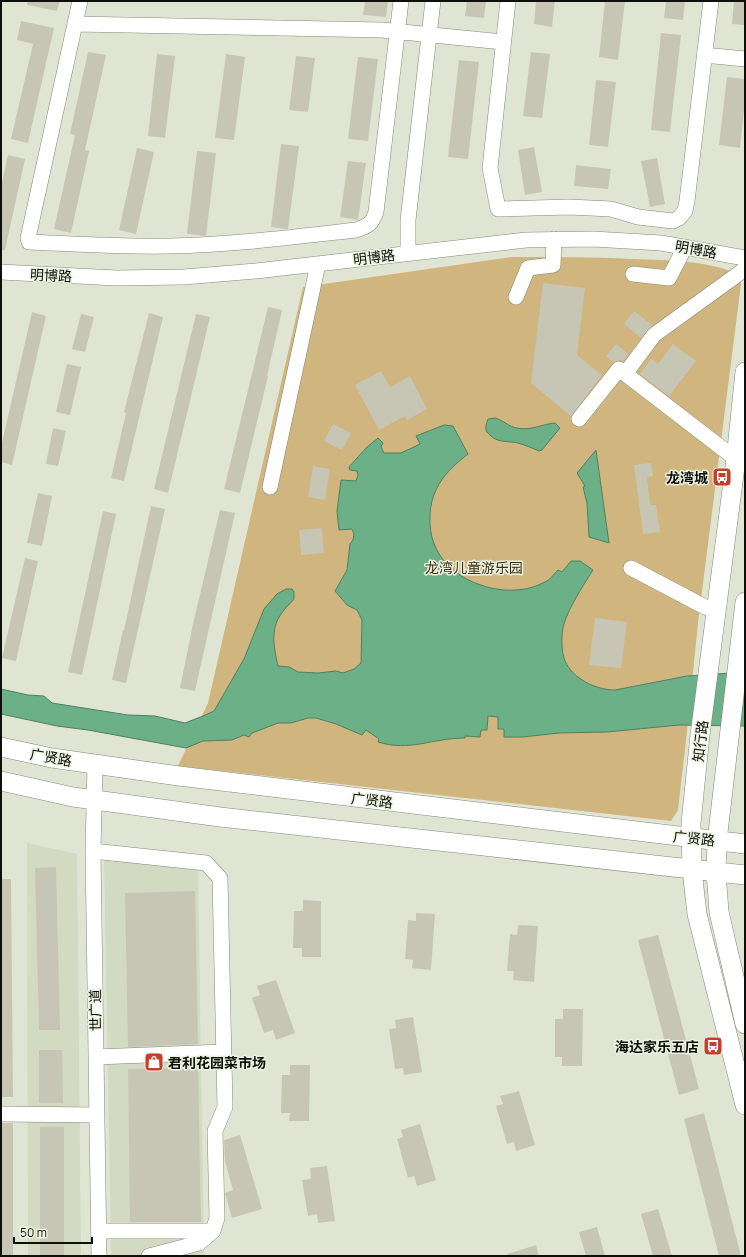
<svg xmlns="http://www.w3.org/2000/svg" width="746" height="1257" font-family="Manrope,'Noto Sans SC',sans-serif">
	<rect width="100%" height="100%" fill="#e0e5d3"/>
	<!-- built -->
	<path fill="#d2dac1" d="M27,843L77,854L81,1256H28Z
		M104,854L198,868L204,1256H111Z"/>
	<!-- green -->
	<path fill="#d0b57f" d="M511,257C552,257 593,257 634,259C668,260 708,261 739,274L741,284L698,623L686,741L678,810L671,821L178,766L208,703L303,287Z"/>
	<!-- water -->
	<path fill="#6bb087" stroke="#4f8061" d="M495,418C503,420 509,427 517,428C531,431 542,424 555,423L560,428L542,450L539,451C532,448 525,445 518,443C503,440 497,444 486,431V425L488,419Z
		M444,425L453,426L468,454C455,464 443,475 436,490C432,498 430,508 430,517C428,555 456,580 491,588C509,592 528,591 545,582C550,580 554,574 558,570L562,572L571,561H580L593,570C584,584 568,609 564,624C561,633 561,652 565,661C573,679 596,690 615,690L687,676L745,672V726L679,725L607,732L559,733L523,737H504V729H498V717L488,716L487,730H481L480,737L465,736V738C432,738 410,752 378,742L379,739L366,730L362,735L336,724L316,718H308L291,723H278L252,733L249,737L244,735L232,740L203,741L186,748L88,730L57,726L1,714V689L28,695L44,696L52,703L128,715L155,716L185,723L203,716L214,711L244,659L264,609L277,594L286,589H292L294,592V599C290,604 285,608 281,614C270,630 274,648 278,666L289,667L298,672L318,673L336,671L343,673L354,669L361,663L362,620L357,610L347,605L335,591L347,570L350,544L353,540L354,534L352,529L339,530L337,511L341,480L356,481L358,475L357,471L350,470L349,467L367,447L378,438L383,443L381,447L384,453H401L420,444L416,436Z
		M596,450L609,543L589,537L587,503L583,487L585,486L577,473Z"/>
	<!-- building -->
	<path fill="#c7c6b4" d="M27,1H60L57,11L27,5Z
		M365,1H388L386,17L363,15Z
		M467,1H486L484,18L465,16Z
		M536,1H555L552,27L534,24Z
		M605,1H625L618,60L599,57Z
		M666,1H685L683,20L664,18Z
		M734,1H745V25L732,24Z
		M21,21L54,28L28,143L11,139L33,44L17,40Z
		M661,33L681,35L670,132L651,130Z
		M88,52L106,55L85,150L89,151L71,233L54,229L75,135L70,134Z
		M531,52L550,54L542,118L523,116Z
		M157,54L175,56L165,138L148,136Z
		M226,54L245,57L234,140L215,138Z
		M296,56L315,58L308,112L289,110Z
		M358,57L378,59L368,141L348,139Z
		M459,60L479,62L468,159L448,157Z
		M727,77L745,79V101L740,148L719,145Z
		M596,80L616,82L608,147L589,145Z
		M281,144L299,146L288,229H286L271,227Z
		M534,147L542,192L525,195L518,150Z
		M137,148L154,152L136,234L119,230Z
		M197,151L216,153L206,236L187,234Z
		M8,155L25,159L5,250H1V187Z
		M657,158L665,204L650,207L641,161Z
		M348,161L366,163L358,220L340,217Z
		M576,165L611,169L608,189L574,186Z
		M543,283L585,288L577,355L602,375L571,416L531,383Z
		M268,307L282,310L267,376H268L240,493L224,489Z
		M634,311L652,325L641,338L624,324Z
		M32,312L46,316L12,465L1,462V447Z
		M149,313L163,317L124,481L111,478L126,413L124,412Z
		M81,314L94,317L85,352L72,349Z
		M196,314L210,317L168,493L154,489Z
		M616,344L628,354L623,361L620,360L613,362L606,356Z
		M673,344L696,361L669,396L640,374L651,359L658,364Z
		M67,364L81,367L70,415L56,412Z
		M381,371L390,387L410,376L427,409L407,420L405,416L379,430L355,385Z
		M333,424L351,433L342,450L324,441Z
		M53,428L66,431L58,466L46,464Z
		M651,463L653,476L647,477L650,505H656L660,532L643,534L634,465Z
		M313,466L330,469L325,500L308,497Z
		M38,493L52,496L42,546L27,543Z
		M151,506L165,509L126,683L112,680L123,630H124Z
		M220,510L235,513L195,691L180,688L193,624Z
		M103,511L116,514L82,675L68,672Z
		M322,528L324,553L301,555L299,530Z
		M25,558L38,561L16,661L2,658Z
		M595,618L627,622L621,668L589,665Z
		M56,867L60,1030H39L35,868Z
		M1,879H11L13,1097H1Z
		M195,891L198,1044L128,1047L125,893Z
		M303,900L321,901V957H302V948H293L294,911H303Z
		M416,913L435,914L431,970L412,968L413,960L405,959L408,920L416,921Z
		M518,925L538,926L534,982L513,980L514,971H507L510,934L517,935Z
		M658,935L699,1089L679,1095L638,940Z
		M276,980L295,1033L276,1040L273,1030L264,1033L252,998L260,995L257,986Z
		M563,1009H583L582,1066H562V1057H555V1019H563Z
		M413,1017L422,1072L404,1075L403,1068L395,1069L389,1029L396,1028L395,1020Z
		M39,1050H62L63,1103H39Z
		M290,1065H310L309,1121H289L290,1113H281L282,1075H290Z
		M198,1068L201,1222H130L128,1069Z
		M519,1091L535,1145L516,1151L514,1142L507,1144L496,1106L503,1104L500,1096Z
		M704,1113L741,1256H719L684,1119Z
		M1,1123H13V1256H1Z
		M420,1124L436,1180L417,1186L414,1176L408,1178L397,1139L403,1137L401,1130Z
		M40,1127H64V1256H40Z
		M240,1135L262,1209L232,1218L225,1193L233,1190L225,1161L224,1140Z
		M327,1166L335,1221L318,1223L317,1214L308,1216L302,1180L311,1179L310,1168Z
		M658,1209L672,1256H653L641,1214Z
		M597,1227L605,1256H586L579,1232Z
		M536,1245L539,1256H508L507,1254Z"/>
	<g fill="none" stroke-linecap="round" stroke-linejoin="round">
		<!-- minor casing -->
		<g stroke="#848878" stroke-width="16">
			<path id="minor" d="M80,1L28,238L29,242C76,244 122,247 169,246C231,245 294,237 356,230C368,226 372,224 376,212L401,1
				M508,1L490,168L498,209L569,207L611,209L638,217L673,221L679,218L685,211L687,201L711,1
				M75,24L382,30L503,42
				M704,55L745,59
				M408,253V220L433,1
				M1,272L116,278L184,277L256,271L526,240L593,239L661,243L745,258
				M633,274L669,278L685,247
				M516,297L528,268L553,265L554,239
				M625,374L654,335L745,269
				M579,419L619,369L736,459
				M270,487L318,264
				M631,568L705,607L716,610
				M95,765L93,851L99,1256
				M93,851L206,863L220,878L225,1107L215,1131L217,1218L213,1231L199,1243L149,1256
				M96,1057L223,1052
				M1,1114L97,1115
				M99,1231H213"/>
		</g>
		<!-- major casing -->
		<g stroke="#848878" stroke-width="20">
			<path id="major" d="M745,372L736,459L700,735L691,823L692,870L697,914L745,1105
				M745,602L717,841L716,872L719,912L745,1024
				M1,747L52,758L179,776L745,844
				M1,781L73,797L220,817L745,875"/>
		</g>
		<!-- minor -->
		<use href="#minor" stroke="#fff" stroke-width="15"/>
		<!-- major -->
		<use href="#major" stroke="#fff" stroke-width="19"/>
	</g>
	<!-- icons -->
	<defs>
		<g id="bus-square" transform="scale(1)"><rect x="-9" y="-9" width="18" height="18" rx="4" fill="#c93d2d" stroke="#edf2e1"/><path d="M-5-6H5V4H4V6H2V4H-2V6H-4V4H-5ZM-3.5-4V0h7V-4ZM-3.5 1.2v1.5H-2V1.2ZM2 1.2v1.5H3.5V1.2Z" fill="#fff"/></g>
		<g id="shop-square" transform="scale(1)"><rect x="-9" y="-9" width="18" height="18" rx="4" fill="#c93d2d" stroke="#edf2e1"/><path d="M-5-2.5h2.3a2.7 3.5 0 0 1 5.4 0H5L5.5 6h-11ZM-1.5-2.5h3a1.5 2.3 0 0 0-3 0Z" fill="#fff"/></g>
	</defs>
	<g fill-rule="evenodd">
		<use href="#bus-square" x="722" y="477"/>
		<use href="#bus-square" x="713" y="1046"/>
		<use href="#shop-square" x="154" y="1062"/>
	</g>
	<g text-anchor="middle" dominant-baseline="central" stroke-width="3" stroke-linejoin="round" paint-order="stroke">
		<!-- street labels -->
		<g font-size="14" fill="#0e0f09" stroke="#edf2e1">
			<text transform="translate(696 249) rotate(10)">明博路</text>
			<text transform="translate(374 257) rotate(-7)">明博路</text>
			<text transform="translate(51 275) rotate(3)">明博路</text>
			<text transform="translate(700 741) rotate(-83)">知行路</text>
			<text transform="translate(51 757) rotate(10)">广贤路</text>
			<text transform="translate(372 800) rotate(7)">广贤路</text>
			<text transform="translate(694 838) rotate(6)">广贤路</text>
			<text transform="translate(95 1010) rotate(-91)">世广道</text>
		</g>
		<!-- poi labels -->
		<g font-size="14" font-weight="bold" fill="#0e0f09" stroke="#edf2e1" text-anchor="end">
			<text x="708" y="477">龙湾城</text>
			<text x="699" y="1046">海达家乐五店</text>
			<text x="168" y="1062" text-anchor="start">君利花园菜市场</text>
		</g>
		<!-- park labels -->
		<g font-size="14" fill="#3b2d0f" stroke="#edf2e1">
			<text x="474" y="567">龙湾儿童游乐园</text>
		</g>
	</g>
	<!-- border -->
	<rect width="746" height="1257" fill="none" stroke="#0e0f09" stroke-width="4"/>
	<!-- scale -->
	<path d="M14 1237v6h78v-6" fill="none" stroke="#0e0f09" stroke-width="2"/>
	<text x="20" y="1237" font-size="12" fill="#0e0f09" stroke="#edf2e1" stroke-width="3" paint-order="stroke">50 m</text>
</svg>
